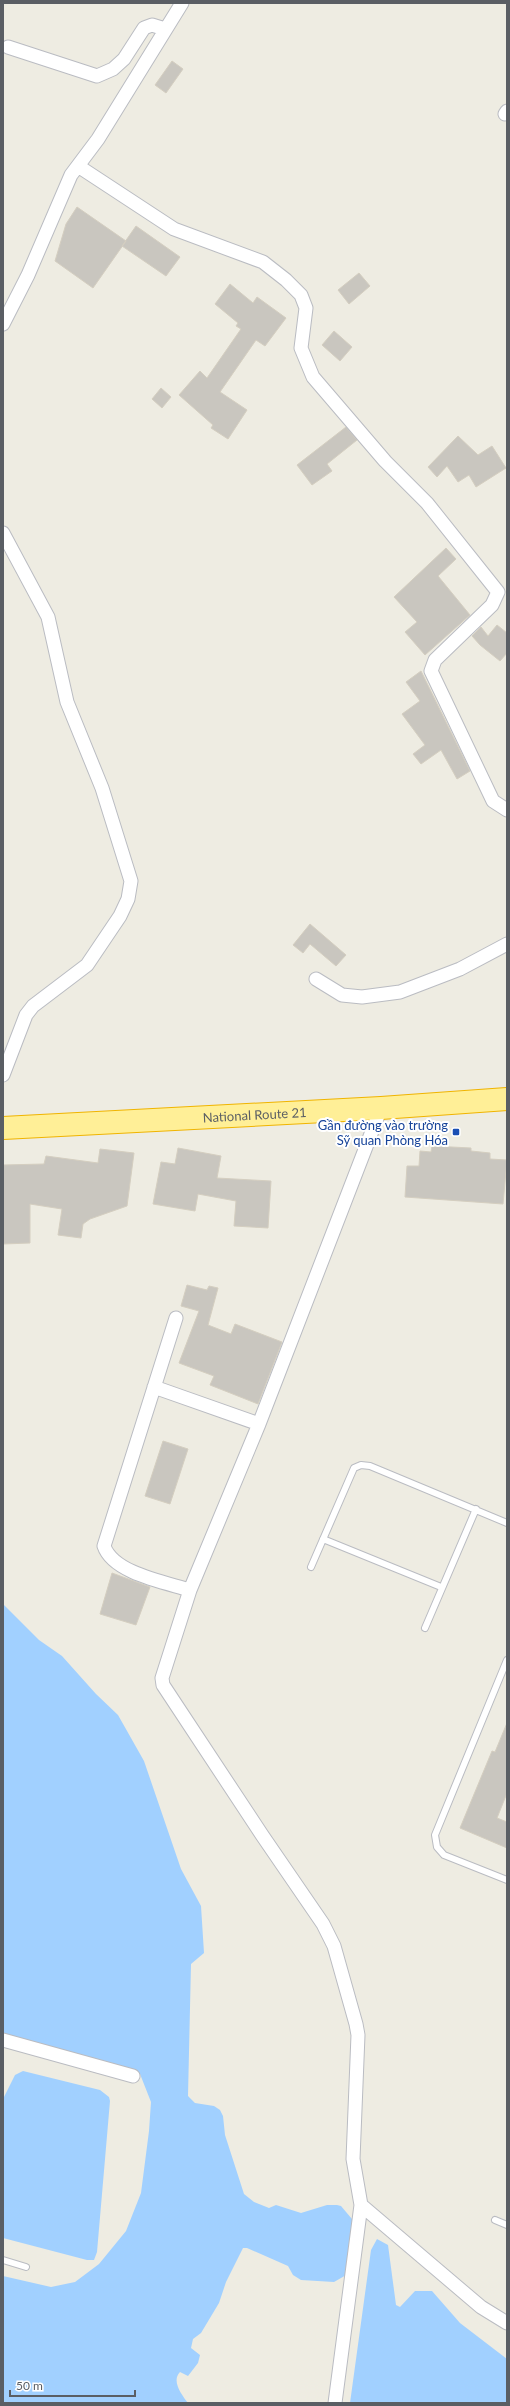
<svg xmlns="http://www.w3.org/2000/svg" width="510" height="2406" font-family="Lato,sans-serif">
	<rect width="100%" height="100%" fill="#eeece2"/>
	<!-- water -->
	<path fill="#a1d0ff" d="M3,1604L39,1640L62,1656L96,1694L118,1715L144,1761L181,1869L201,1906L204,1953L191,1964L188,2096L195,2103L214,2106L220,2110L223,2116L225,2135L244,2194L254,2202L269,2208L276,2205L301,2213L327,2205H337L341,2206L357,2225L348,2274L334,2282L301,2280L293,2275L288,2266L247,2248H243L226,2282L219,2303L201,2333L193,2339L191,2348L200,2355L198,2363L188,2376L180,2372C171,2381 182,2395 188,2403H3V2276L51,2287L75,2282L99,2264L126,2231L141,2193L149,2131L151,2102L140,2074L3,2033Z
		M23,2071L100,2090L109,2097L110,2101L97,2252L94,2260H87L3,2238V2099L15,2075Z
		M377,2239L388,2245L396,2305L400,2307L415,2291H432L460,2323L507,2359V2403H350L371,2250Z"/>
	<!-- building -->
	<path fill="#c9c6bf" stroke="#d4cec0" d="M172,61L183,69L166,93L155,85Z
		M77,207L126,241L93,288L55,261L66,224Z
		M136,226L180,257L166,276L122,246Z
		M359,273L370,286L349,304L338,290Z
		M230,284L253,303L257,297L286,318L265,346L256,340L220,392L247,410L228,439L211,428L213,425L179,395L200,371L207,378L241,329L236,326L238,323L215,304Z
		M334,331L352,347L340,361L322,345Z
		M161,388L171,397L162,408L152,399Z
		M346,427L357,440L327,464L332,471L312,485L297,465Z
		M458,436L478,455L492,446L506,468L476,487L469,475L458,482L447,466L437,477L428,467Z
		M446,548L456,559L438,576L470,615L425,655L405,632L417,622L394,597Z
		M497,625L507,633V653L500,661L480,645L472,636L481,627L488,636Z
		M421,671L470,771L457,779L441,750L421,764L413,754L425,745L402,714L420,701L406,682Z
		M310,924L346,955L336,966L310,944L303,953L293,945Z
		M432,1146L471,1148V1151L490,1153V1159L507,1160L503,1204L405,1197L407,1166H419L420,1151L431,1152Z
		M178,1148L221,1156L217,1178L271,1181L268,1228L234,1226L236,1201L198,1194L195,1211L153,1204L161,1162L175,1164Z
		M100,1149L134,1153L127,1206L90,1219L83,1224L81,1238L58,1235L62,1209L30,1204V1243L3,1244V1165L44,1164L46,1156L98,1163Z
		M187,1285L207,1290L209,1286L218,1288L208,1325L231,1334L235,1324L282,1342L258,1404L210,1385L214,1376L179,1363L199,1311L181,1306Z
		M163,1441L188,1449L170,1504L145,1496Z
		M112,1573L150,1587L136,1625L100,1614Z
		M507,1723V1793L497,1818L507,1822V1848L460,1828L492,1751L495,1752Z"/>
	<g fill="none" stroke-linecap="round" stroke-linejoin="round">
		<!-- service casing -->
		<g stroke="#babcc2" stroke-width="8">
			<path id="service" d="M323,1539L441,1587
				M311,1567L354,1468L361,1465L370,1466L507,1523
				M425,1628L476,1509
				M507,1660L435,1835L437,1847L444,1855L507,1880
				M495,2220L507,2225
				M3,2260L26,2267"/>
		</g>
		<!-- minor casing -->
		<g stroke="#babcc2" stroke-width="15">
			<path id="minor" d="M8,47L97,76L113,69L124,59L144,28L152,25L165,29
				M505,114L507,111
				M78,166L174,229L263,262L286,280L301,295L306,308L301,348L313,377L385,461L427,503L498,592L492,605L435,660L431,671L493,801L507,810
				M3,324L28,275L71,175L98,139L182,3
				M3,533L48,617L67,702L102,788L131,881L128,899L120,916L87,965L33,1006L26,1015L3,1075
				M316,979L342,995L362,997L400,992L460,969L507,944
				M176,1318L104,1546C113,1573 164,1582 190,1590
				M154,1387L259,1424
				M3,2040L133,2076
				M361,2205L481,2307L507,2323
				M335,2403L361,2205L353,2159L358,2035L356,2024L334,1946L323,1924L262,1835L163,1685L162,1678L190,1590L259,1424L381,1108"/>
		</g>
		<!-- trunk casing -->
		<g stroke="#f0b400" stroke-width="24">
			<g id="trunk">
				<path id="s1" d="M3,1128L381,1108L507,1099"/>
			</g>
		</g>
		<!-- service -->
		<use href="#service" stroke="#fff" stroke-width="6"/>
		<!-- minor -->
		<use href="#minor" stroke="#fff" stroke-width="13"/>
		<!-- trunk -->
		<use href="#trunk" stroke="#ffef97" stroke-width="22"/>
	</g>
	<!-- markers -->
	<rect fill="#1a4fb4" stroke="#fff" stroke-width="1.5" x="452" y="1128" width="8" height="8" rx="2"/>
	<g text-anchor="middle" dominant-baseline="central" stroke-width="4" stroke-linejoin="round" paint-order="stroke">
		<!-- street labels -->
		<g font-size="13" fill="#5a5e64" stroke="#fff">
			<text stroke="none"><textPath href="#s1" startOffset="252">National Route 21</textPath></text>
		</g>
		<!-- transit labels -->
		<g font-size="13" fill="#164399" stroke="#fff" text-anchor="end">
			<text x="448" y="1125">Gần đường vào trường<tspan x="448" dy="15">Sỹ quan Phòng Hóa</tspan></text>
		</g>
	</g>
	<!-- border -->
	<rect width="510" height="2406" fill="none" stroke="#5a5e64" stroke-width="8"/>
	<!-- scale -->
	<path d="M10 2390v6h125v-6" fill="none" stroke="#5a5e64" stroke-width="2"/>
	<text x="16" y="2390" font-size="12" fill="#5a5e64" stroke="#ffffff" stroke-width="3" paint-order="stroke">50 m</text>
</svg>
